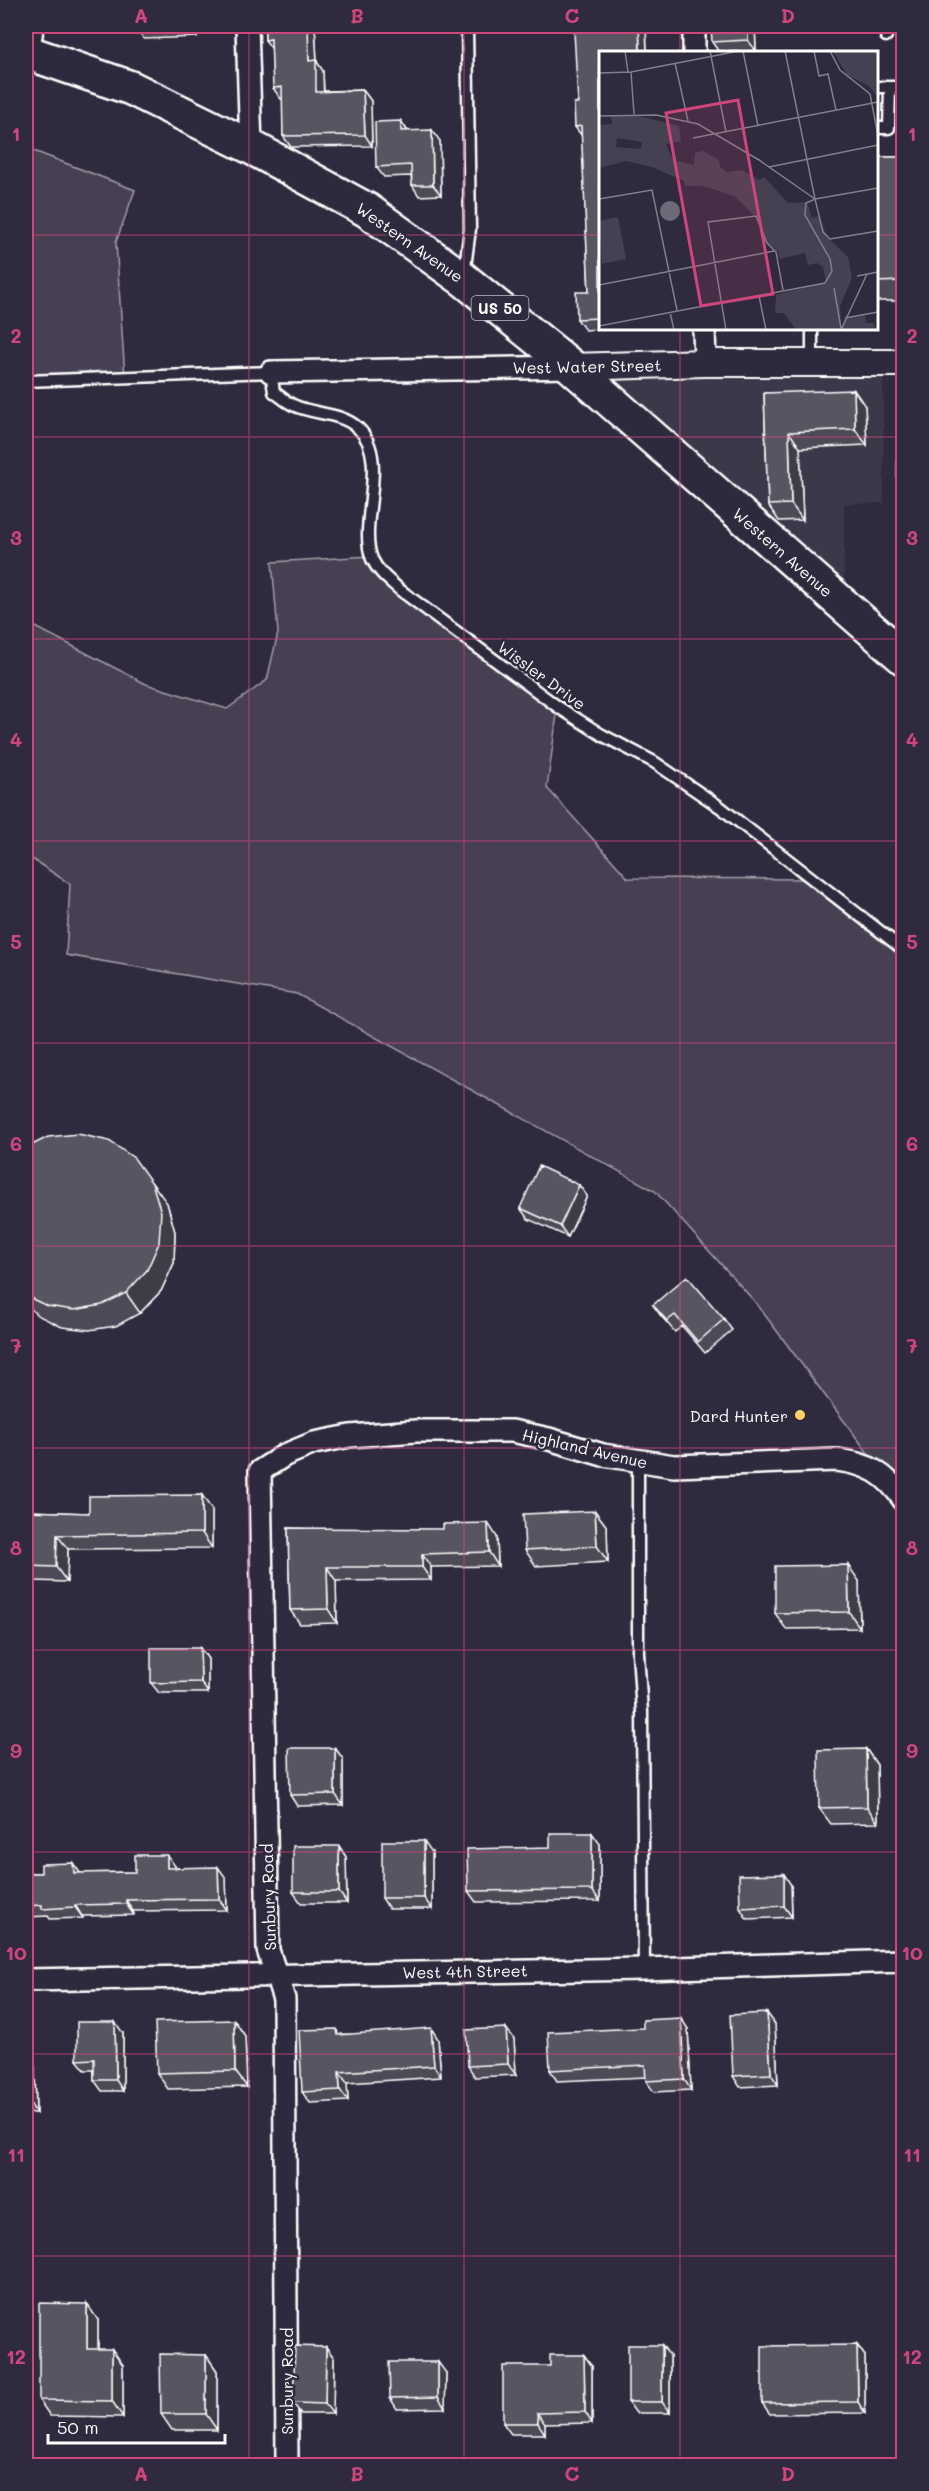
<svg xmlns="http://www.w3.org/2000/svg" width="929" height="2491" font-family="Mali,sans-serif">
	<rect width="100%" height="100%" fill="#2f2a3d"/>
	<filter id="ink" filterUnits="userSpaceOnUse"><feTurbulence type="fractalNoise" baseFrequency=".0167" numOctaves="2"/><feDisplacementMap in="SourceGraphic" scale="12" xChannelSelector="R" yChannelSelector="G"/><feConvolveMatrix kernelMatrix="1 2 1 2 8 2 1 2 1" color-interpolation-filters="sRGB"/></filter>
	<g filter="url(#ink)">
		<!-- built -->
		<path fill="#3c3749" d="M883,373L884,503L844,504V590L606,375Z"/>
		<!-- green -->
		<path fill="#464152" stroke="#a2a0a8" stroke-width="1.5" d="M26,148L135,190L116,242L125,377L26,381Z
			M371,556L377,568L558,707L547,788L628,878L814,879L903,950V1500L756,1303L655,1191L297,994L66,955L70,884L26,855V622L146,684L227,709L267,680L278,633L272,562Z"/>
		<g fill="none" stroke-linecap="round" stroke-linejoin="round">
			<!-- service casing -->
			<g stroke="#fff" stroke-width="15">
				<path id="service" d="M886,26V36
					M34,52L38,26
					M876,87H890
					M876,128H889L890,87H904
					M464,275L470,229L467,26
					M812,363V328
					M26,381L271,372L274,392C280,396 286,402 293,405C314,415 341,412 358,428C391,459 357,523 372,559C378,572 390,581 400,590L558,707L602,735L654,762L720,807L904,950
					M638,1462V1653L642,1712L644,1969"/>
			</g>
			<!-- minor casing -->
			<g stroke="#fff" stroke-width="26">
				<path id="minor" d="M247,26L251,147
					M694,26V52
					M704,328L705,363
					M271,372L572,367
					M26,1980L644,1969L904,1961
					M285,2466L287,2461L284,1999L268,1950L260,1471L285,1455L314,1443L350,1436L416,1431H512L549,1439L603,1455L674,1466L837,1460C869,1464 885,1473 904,1500"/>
			</g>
			<!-- tertiary casing -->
			<g stroke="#fff" stroke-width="30">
				<path id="tertiary" d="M572,367L705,363H904"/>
			</g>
			<!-- primary casing -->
			<g stroke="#fff" stroke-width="38">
				<path id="primary" d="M26,52L131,88L251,147L367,210L463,279L572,367L904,658"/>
			</g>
			<!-- service -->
			<use href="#service" stroke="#2f2a3d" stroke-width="10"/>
			<!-- minor -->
			<use href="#minor" stroke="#2f2a3d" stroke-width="21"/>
			<!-- tertiary -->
			<use href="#tertiary" stroke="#2f2a3d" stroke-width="26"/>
			<!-- primary -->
			<use href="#primary" stroke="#2f2a3d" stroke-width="33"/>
		</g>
		<!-- wall -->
		<path fill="#4d4956" stroke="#fff" stroke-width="1.5" d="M197,26V37L144,39L136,28Z
			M265,26H315L317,62L323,71L324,91L363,90L371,101L372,146L291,147L283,136V99H281L273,88L272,49L265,40Z
			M578,26H650L651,27H646L647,52H600V328H615L585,330L577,319L589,292L582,136L575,127L578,103Z
			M755,26L756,51L719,52L712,42Z
			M401,121L407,130L440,141L441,195L419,196L412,185L411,176L384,177L376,167Z
			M876,157H903V301H876Z
			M764,393L865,406L867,445L800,448L803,520L779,521L768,505Z
			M903,416V486L897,477Z
			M26,1148L167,1203L175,1232L174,1263L161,1291L140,1313L116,1326L89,1330L62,1327L37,1315L26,1304Z
			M579,1185L587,1196L568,1237L528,1219L520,1208Z
			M653,1305L724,1319L732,1330L705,1353L682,1326L675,1332L661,1316Z
			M212,1510V1548L68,1549L67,1582L33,1581L26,1570V1511L89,1513Z
			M595,1511L607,1527L608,1562L536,1566L525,1550Z
			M288,1528L497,1537L498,1566L431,1567V1580L336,1581L337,1623L300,1624L290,1610Z
			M859,1581L860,1628L786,1629L775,1613Z
			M200,1648L208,1659V1693H159L151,1683Z
			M335,1748L343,1759V1805L297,1806L290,1795Z
			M866,1749L877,1765L878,1823L831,1824L819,1808Z
			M600,1844V1901L476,1902L468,1891L550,1847Z
			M339,1846L346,1857L347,1903H301L293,1892Z
			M432,1852V1909H389L382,1898Z
			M175,1866V1868L226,1878L227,1910L133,1911L134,1915L82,1916L83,1918L50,1919L48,1916L26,1917V1873H80L135,1872Z
			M791,1885L792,1917L747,1919L740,1908Z
			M767,2013L775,2024L778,2085L740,2087L733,2076Z
			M234,2020L245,2036L247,2087L168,2089L157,2073Z
			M688,2029L691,2090L654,2092L646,2081V2077L557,2081L550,2070Z
			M123,2033V2091H102L94,2080V2070H85L77,2060Z
			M341,2034L438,2039L441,2077L347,2083L348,2101L310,2103L302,2092Z
			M514,2039L516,2075L475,2077L468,2066Z
			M26,2054L35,2067L36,2113H26Z
			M98,2320V2349L123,2365V2417L50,2416L39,2400Z
			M857,2345L865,2356V2413L770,2414L762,2403Z
			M326,2347L334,2358L333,2414H301L293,2403Z
			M206,2355L217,2371V2430H172L161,2414Z
			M584,2355L592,2366V2423L545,2424V2434H511L503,2423L550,2366Z
			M670,2356V2413H636L628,2402Z
			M446,2373L445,2408L397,2409L390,2398Z"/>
		<!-- shaded-wall -->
		<path fill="#3e3c46" stroke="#fff" stroke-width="1.5" d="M190,26H197V37Z
			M308,26H315L317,62L323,71L324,103L316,92L309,61Z
			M639,26H645L646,27L647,52H640Z
			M748,26H755L756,51L748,40Z
			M363,90L371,101L372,146L365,135Z
			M401,121L408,132L401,131Z
			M432,130L440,141L441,195L433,185Z
			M854,390L865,406L867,445L855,429Z
			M789,432L800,448L803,520L791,504Z
			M152,1183L167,1203L175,1232L174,1263L161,1291L140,1313L126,1293Z
			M579,1185L587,1196L568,1237L560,1226Z
			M202,1495L212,1510V1548L202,1533Z
			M595,1511L607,1527L608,1562L597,1546Z
			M488,1523L497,1537L498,1566L489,1552Z
			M57,1535L68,1549L67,1582L56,1567Z
			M422,1554L431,1567V1580L422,1567Z
			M848,1565L859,1581L860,1628L849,1612Z
			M327,1567L336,1581L337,1623L328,1609Z
			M200,1648L208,1659V1693L201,1682Z
			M335,1748L343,1759V1805L335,1794Z
			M866,1749L877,1765L878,1823L867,1807Z
			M592,1833L600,1844V1901L592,1890Z
			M424,1841L432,1852V1909L424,1898Z
			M339,1846L346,1857L347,1903L339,1892Z
			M167,1855L175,1866V1879L167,1868Z
			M73,1863L81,1874L74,1873Z
			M218,1867L226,1878L227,1910L219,1899Z
			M784,1874L791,1885L792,1917L784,1906Z
			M126,1900L133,1911L134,1915L126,1904Z
			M75,1905L82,1916L83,1918L75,1907Z
			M767,2013L775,2024L778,2085L771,2074Z
			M681,2018L688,2029L691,2090L684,2079Z
			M234,2020L245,2036L247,2087L235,2071Z
			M115,2022L123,2033V2091L116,2080Z
			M431,2028L438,2039L441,2077L434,2066Z
			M506,2028L514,2039L516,2075L508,2064Z
			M26,2054L35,2067L36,2113L26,2097Z
			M339,2072L347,2083L348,2101L340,2090Z
			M87,2304L98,2320V2365L87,2349Z
			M662,2345L670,2356V2413L662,2402Z
			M857,2345L865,2356V2413L858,2402Z
			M326,2347L334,2358L333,2414L325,2404Z
			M112,2349L123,2365V2417L112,2401Z
			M206,2355L217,2371V2430L206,2414Z
			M584,2355L592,2366V2423L585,2412Z
			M438,2362L446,2373L445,2408L438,2397Z
			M537,2413L545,2424V2434L538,2423Z"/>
		<!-- building -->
		<path fill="#595564" stroke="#fff" stroke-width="1.5" d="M136,26H190L136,28Z
			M265,26H308L309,61L316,60V92L363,90L365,135L283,136L282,87L273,88L271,39L265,40Z
			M578,26H639L640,52H600V318L577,319L576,292H589L581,126L575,127L574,103H578L574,31H578Z
			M711,26H748V40L712,42Z
			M401,121V131L432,130L433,185H412L411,165L376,167L375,122Z
			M876,157H903V281L876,282Z
			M854,390L855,429L789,432L791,504L768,505L764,393Z
			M897,415L903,416V477H897Z
			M78,1134L109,1141L134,1158L152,1183L161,1212L159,1243L147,1270L126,1293L102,1305L74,1310L47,1306L26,1296V1148L48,1137Z
			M539,1166L579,1185L560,1226L520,1208Z
			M687,1276L724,1319L698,1342L675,1315L667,1321L653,1305Z
			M202,1495V1533L57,1535L56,1567L26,1566V1511L89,1513V1496Z
			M595,1511L597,1546L525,1550L523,1514Z
			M488,1523L489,1552L422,1554V1567H327L328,1609L290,1610L288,1528L443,1529V1524Z
			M848,1565L849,1612L775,1613V1566Z
			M151,1648H200L201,1682L151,1683Z
			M289,1748H335V1794L290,1795Z
			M866,1749L867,1807L819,1808L818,1750Z
			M550,1833H592V1890L468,1891L467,1849L550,1847Z
			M382,1841H424V1898H382Z
			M293,1846H339V1892H293Z
			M135,1855H167V1868L218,1867L219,1899L126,1900V1904L75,1905V1907L42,1909V1905L26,1906V1873H41V1864L73,1863L74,1873L135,1872Z
			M784,1874V1906L740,1908L739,1875Z
			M767,2013L771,2074L733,2076L730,2015Z
			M681,2018L684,2079L646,2081L645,2065L550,2070L548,2032L643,2028V2020Z
			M234,2020L235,2071L157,2073L155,2022Z
			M77,2022H115L116,2080H94V2059L77,2060Z
			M431,2028L434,2066L339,2072L340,2090L302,2092L299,2030L337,2029L338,2035Z
			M506,2028L508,2064L468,2066L466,2030Z
			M39,2303L87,2304V2349H112V2401L39,2400Z
			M628,2345H662V2402H628Z
			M857,2345L858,2402L762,2403V2346Z
			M295,2346L326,2347L325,2404L293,2403Z
			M160,2354L206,2355V2414H161Z
			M550,2355H584L585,2412L537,2413L538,2423H503V2366H550Z
			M389,2362H438V2397L390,2398Z"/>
	</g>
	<!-- grid -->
	<path fill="none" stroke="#ce467c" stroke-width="1.5" stroke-opacity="0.55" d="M249,26V2466M464,26V2466M680,26V52M26,235H600M876,235H904M680,328V2466M26,437H904M26,639H904M26,841H904M26,1043H904M26,1246H904M26,1448H904M26,1650H904M26,1852H904M26,2054H904M26,2256H904"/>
	<!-- markers -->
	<circle fill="#ffd166" stroke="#2f2a3d" stroke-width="2" cx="800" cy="1415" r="6"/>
	<g text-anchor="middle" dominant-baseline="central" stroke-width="5" stroke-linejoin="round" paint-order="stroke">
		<!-- shield labels -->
		<rect fill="#2f2a3d" stroke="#c1bfc5" stroke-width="1.5" x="471.5" y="296" width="57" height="24" rx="4.5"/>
		<g font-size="15" font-weight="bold" fill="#fff">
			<text x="500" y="308">US 50</text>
		</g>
		<!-- street labels -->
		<g font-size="16" fill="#fff" stroke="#2f2a3d">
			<text transform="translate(410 242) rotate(35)">Western Avenue</text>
			<text transform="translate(587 366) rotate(-1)">West Water Street</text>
			<text transform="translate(783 552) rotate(41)">Western Avenue</text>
			<text transform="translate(542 675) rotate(36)">Wissler Drive</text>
			<text transform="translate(585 1448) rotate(13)">Highland Avenue</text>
			<text transform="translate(268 1897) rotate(-92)">Sunbury Road</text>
			<text transform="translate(465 1971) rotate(-1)">West 4th Street</text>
			<text transform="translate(286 2381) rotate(-90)">Sunbury Road</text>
		</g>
		<!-- poi labels -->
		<g font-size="16" fill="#fff" stroke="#2f2a3d" text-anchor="end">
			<text x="788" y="1415">Dard Hunter</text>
		</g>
	</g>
	<!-- overview -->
	<g transform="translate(599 51)">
		<rect width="279" height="279" fill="#2f2a3d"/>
		<path d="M234,0H279V46L270,35L248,24ZM36,64L80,75L82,90L67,93L74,109L95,114L96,102L104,100L120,109L121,116L128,121L143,119L160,129L165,126L189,152L208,151L213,167L220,165L228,186L249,206L253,227L241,255L242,277L246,267L266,263L267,272H275L277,279H197L185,262H176L177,244L227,231L224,216L218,212L209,214L206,202L180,208L179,201L168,192L159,168L135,145L104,135H86L85,130L53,116L27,110L0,117V74L13,73L12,65ZM18,87L43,91L42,98L17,96ZM19,166L27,208L3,213L0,170Z" fill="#464152" fill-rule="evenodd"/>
		<path d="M61 160a10 10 0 1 1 20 0a10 10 0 1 1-20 0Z" fill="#6d6a77"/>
		<path fill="none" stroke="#827f8b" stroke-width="1.5" d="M26,0L29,21M111,0L127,81M144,0L159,75M186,0L216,148M215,0L220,25L229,23L237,59M231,0L241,19L271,43L279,85M76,12L89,70M32,21L35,63M0,22L32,21L140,0M0,65L57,64L99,73L160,109L216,148M94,87L279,51M170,116L279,94M0,148L53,139L78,259M216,148L279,137M258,225L279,221M0,234L175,200M235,237L242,277M160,245L167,279M71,261L75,279M246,267L279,261M0,275L226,232L233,220L231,208L206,164L207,152L216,148L224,181L231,188L279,180M127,279L109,171L157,165L168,192L177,201L184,239M242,279L268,223"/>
		<path fill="#ce467c" fill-opacity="0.15" stroke="#ce467c" stroke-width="3" d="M139,49L174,243L102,255L67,62Z"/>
		<rect width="279" height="279" fill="none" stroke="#fff" stroke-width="3"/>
	</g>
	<!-- margin -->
	<rect width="929" height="2491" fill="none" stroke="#2f2a3d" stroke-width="66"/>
	<!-- scale -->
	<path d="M48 2434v9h177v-9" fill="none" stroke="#ffffff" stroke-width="3"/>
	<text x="57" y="2434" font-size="18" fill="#ffffff" stroke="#2f2a3d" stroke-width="4.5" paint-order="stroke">50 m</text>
	<rect x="33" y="33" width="863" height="2425" fill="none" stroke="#ce467c" stroke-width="2"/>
	<g font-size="20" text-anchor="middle" font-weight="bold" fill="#ce467c">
		<text x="141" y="23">A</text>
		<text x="357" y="23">B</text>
		<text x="572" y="23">C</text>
		<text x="788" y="23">D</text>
		<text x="16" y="141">1</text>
		<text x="912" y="141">1</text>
		<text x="16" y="343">2</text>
		<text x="912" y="343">2</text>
		<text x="16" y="545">3</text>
		<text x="912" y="545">3</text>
		<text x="16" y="747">4</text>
		<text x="912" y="747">4</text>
		<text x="16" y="949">5</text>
		<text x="912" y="949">5</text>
		<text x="16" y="1151">6</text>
		<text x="912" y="1151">6</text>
		<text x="16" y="1353">7</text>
		<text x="912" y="1353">7</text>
		<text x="16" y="1555">8</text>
		<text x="912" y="1555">8</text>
		<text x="16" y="1758">9</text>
		<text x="912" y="1758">9</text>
		<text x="16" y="1960">10</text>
		<text x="912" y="1960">10</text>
		<text x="16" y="2162">11</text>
		<text x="912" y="2162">11</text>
		<text x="16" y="2364">12</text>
		<text x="912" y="2364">12</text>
		<text x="141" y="2481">A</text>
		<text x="357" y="2481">B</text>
		<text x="572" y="2481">C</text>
		<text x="788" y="2481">D</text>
	</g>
</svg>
